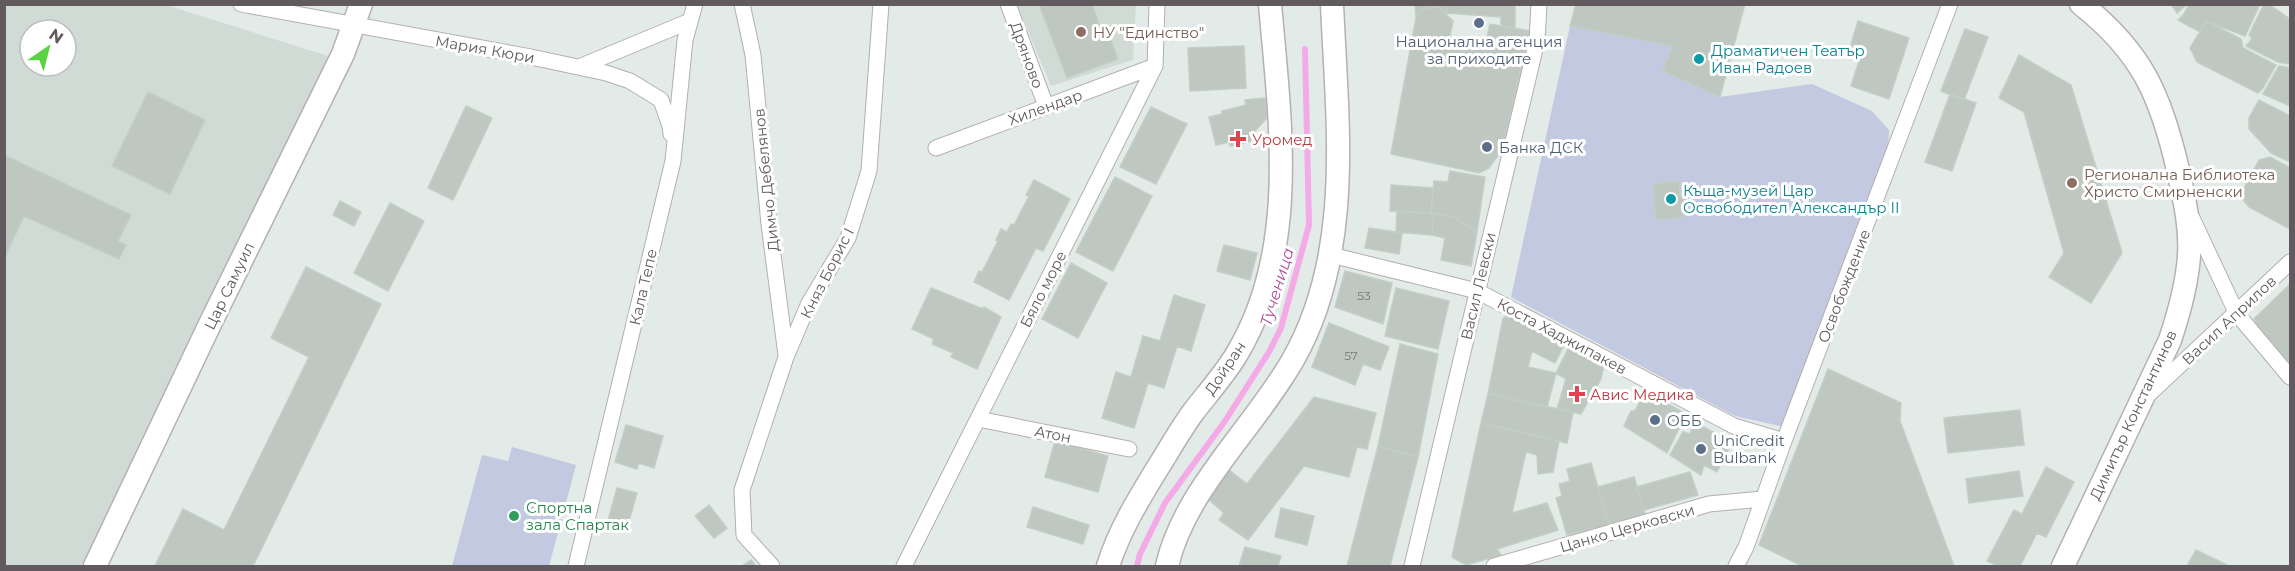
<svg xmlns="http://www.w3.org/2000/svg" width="2295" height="571" font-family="Montserrat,sans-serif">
	<rect width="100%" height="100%" fill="#e2ebe7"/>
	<!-- education -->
	<path fill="#d1dbd6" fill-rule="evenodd" d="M4,5H166L331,57L88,566H5ZM30,30H66V66H30Z
		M1017,5H1136L1133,60L1051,86Z"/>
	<!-- green -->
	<path fill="#c2c9e0" d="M1570,26L1673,46L1662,71L1720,97L1812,84L1872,111L1889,130L1888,153L1794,429L1735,416L1511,297Z
		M512,447L576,465L549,566H452L482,455L508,461Z"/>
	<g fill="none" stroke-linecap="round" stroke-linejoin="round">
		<!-- stream -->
		<path stroke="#f4aae6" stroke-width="6" d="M1137,566L1140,554L1165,503L1225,421L1269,352L1281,328L1309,225L1305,49"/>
	</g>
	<!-- building -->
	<path fill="#bfc7c1" stroke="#c1cfc7" stroke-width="1.5" d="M1039,4H1092L1104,38L1109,36L1118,59L1067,78Z
		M1415,4H1447V13L1438,7L1421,9L1416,18Z
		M1447,4H1515V29L1501,26V17L1447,13Z
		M1576,4H1745L1720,97L1662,71L1673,46L1570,26Z
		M2171,4H2187L2177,13Z
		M2189,4H2260L2245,36L2206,21L2200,32L2178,20L2184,14Z
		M2264,4H2268L2290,19V64L2278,62L2246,46L2252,39L2249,35Z
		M1438,7L1453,21L1450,37L1485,47L1490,24L1530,31L1502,150L1489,168L1479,173L1391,154L1416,18L1421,9Z
		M1858,21L1909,38L1889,99L1851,86L1860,58L1848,54Z
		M2206,21L2241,39L2243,48L2276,65L2263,88L2258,93L2197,62L2190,48Z
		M1965,29L1988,37L1964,100L1941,91Z
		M1244,46L1246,88L1190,91L1188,48Z
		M2019,55L2071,85L2122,253L2091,303L2049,277L2064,253L2024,112L1999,98Z
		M2279,66L2290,68V106L2263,94Z
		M148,92L205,120L170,194L112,166Z
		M1950,94L1976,103L1952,171L1925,162Z
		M1265,98L1267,118L1255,131L1257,140L1230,146L1229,142L1216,145L1209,117L1222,114V111L1246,105L1245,100Z
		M2259,100L2290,116V162L2271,153L2249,129V118Z
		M466,106L492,118L453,200L428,188Z
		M1151,107L1187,124L1156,184L1120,167Z
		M4,155L131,215L118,241L126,245L119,259L24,216L4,259Z
		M2270,157L2290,168V229L2249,207L2240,196L2259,160Z
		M1450,171L1485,177L1477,232L1454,217L1431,213L1434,181L1448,182Z
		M1115,177L1152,196L1113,271L1076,252Z
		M1034,180L1070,199L1043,251L1036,248L1009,300L974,282L979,271L982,272L998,241L996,240L1001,229L1007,232L1011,224L1014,225L1029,196L1026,195Z
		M1679,181L1680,195L1687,194L1688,204H1681L1683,218L1656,220L1653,184Z
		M1391,185L1433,188L1431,213L1390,211Z
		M340,201L361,212L354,226L333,215Z
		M390,203L424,221L388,291L354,273Z
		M1397,211L1433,214L1432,235L1396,232Z
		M1433,214L1454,217L1477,232L1471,266L1441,260L1445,238L1432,235Z
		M1369,228L1402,233L1399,254L1365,248Z
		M1224,245L1257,253L1250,280L1217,271Z
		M1071,263L1107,283L1078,338L1042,319Z
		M306,267L381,304L253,566H155L183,509L224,530L309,357L271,338Z
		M1345,271L1392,283L1383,324L1335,307Z
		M2290,284V364L2289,365L2268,345L2254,319Z
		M931,288L983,309L984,307L1001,317L977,369L951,357L953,353L932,344L934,339L912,329Z
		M1396,288L1449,301L1438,349L1385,336Z
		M1174,295L1205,305L1191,351L1177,346L1164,388L1148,383L1134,428L1102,418L1116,372L1131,377L1143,336L1160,341Z
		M1511,315L1565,343L1555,363L1532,351L1528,367L1556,373L1547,407L1488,394L1503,318Z
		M1329,323L1389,347L1380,370L1363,364L1355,385L1312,367Z
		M1400,344L1438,354L1418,457L1378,446Z
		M1569,347L1604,365L1601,379L1581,414L1557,409L1566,379L1556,373Z
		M1828,369L1901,403L1900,421L1954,566H1802L1759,545Z
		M1645,391L1686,414L1667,453L1624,426L1631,411H1635Z
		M1488,394L1573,412L1567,443L1481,423Z
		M1314,397L1376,413L1367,449L1357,447L1349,477L1304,466L1248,540L1219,520L1224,513L1207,498L1229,470L1247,484Z
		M2020,410L2024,445L1948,453L1944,418Z
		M1694,422L1732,442L1717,472L1704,465L1701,475L1670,455L1683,432L1690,434Z
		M1481,423L1559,441L1553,472L1538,474L1537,455L1526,452L1512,513L1547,503L1558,530L1497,549L1501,555L1466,565L1452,557Z
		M626,425L663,436L654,468L639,463L637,469L615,462Z
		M1055,441L1108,456L1098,492L1045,477Z
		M1378,446L1418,457L1390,566H1347Z
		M1591,463L1609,525L1567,535L1556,498L1562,496L1559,484L1570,481L1567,469Z
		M2046,467L2074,482L2046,537L2037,533L2020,566H1998L1987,561L2014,510L2022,514Z
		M2019,471L2023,496L1969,503L1966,479Z
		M1690,472L1698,495L1644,510L1636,487Z
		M1634,477L1645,514L1609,525L1598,487Z
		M617,488L637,493L629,521L624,519L621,532L606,528Z
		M709,505L727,528L714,538L695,516Z
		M1033,507L1089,525L1083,544L1027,527Z
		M1281,508L1314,516L1307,545L1275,537Z
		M1245,547L1281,556L1278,566H1239Z
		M2196,550L2229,566H2187Z
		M751,560L756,566H742Z"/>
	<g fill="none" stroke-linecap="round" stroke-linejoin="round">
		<!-- street casing -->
		<g stroke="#b3aeb1" stroke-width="17">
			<path id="street" d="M241,4L531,57L606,73L630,81L661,100L670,126L671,134
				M742,4L753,55L769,224L786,355
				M1008,4L1046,106
				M579,67L690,21
				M936,148L1155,66
				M2192,218L2237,314L2290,377
				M1331,255L1477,291L1734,426L1784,441
				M2148,395L2290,262
				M978,419L1129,449
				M576,566L673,161L685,40L695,4
				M772,566L744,535L742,490L786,357L809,303L848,238L869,171L881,4
				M904,566L1155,66L1157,4
				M1412,566L1537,41L1539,4
				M1494,566L1709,504L1762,499
				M1736,566L1746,547L1784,441L1950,4"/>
		</g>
		<!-- secondary casing -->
		<g stroke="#b6afb3" stroke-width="25">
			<path id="secondary" d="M95,566L209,326L343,54L361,4
				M1108,566C1119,531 1138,500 1157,469C1169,450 1180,430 1194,411C1208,393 1223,376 1235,357C1300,252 1280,120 1270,4
				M1167,566C1184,490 1256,426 1294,358C1354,251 1337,121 1332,4
				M2063,566L2170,340C2179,313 2187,285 2189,256C2191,226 2184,198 2178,170C2161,96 2142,52 2081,4"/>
		</g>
		<!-- street -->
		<use href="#street" stroke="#fff" stroke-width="15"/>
		<!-- secondary -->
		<use href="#secondary" stroke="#fff" stroke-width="22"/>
	</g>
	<!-- markers -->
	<g fill="#5c6f8a" stroke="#fff" stroke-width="2">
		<circle cx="1479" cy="23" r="6"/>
		<circle cx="1487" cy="147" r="6"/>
		<circle cx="1655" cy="420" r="6"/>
		<circle cx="1701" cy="449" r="6"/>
	</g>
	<g fill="#8d6e63" stroke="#fff" stroke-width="2">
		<circle cx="1081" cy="32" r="6"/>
		<circle cx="2072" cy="183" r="6"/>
	</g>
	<g fill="#0f9aa8" stroke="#fff" stroke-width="2">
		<circle cx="1699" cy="59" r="6"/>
		<circle cx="1671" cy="199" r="6"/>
	</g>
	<g fill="#e0444e" stroke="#fff" stroke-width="2">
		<path d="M1235 130h6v6h6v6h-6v6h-6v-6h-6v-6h6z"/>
		<path d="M1574 385h6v6h6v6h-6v6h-6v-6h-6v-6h6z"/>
	</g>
	<circle fill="#2e9e5b" stroke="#fff" stroke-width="2" cx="514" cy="516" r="6"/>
	<g text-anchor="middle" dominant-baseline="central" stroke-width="6" stroke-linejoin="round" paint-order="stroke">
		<!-- number labels -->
		<g font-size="12" fill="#787678">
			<text x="1364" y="295">53</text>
			<text x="1351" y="355">57</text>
		</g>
		<!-- education labels -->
		<g font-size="15" fill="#785e54" stroke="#fff" text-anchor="start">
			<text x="1093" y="32">НУ "Единство"</text>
			<text x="2084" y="174">Регионална Библиотека<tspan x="2084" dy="17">Христо Смирненски</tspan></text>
		</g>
		<!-- service labels -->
		<g font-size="15" fill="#4e5e75" stroke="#fff" text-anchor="start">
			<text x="1479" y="41" text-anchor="middle">Национална агенция<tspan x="1479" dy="17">за приходите</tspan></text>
			<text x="1499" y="147">Банка ДСК</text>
			<text x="1667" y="420">ОББ</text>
			<text x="1713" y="440">UniCredit<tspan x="1713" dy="17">Bulbank</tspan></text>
		</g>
		<!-- street labels -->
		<g font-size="15" fill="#615b5f" stroke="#fff">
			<text transform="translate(485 49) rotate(10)">Мария Кюри</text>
			<text transform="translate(1027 55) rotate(70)">Дряново</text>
			<text transform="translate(1045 107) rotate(-20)">Хилендар</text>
			<text transform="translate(766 180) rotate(-96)">Димчо Дебелянов</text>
			<text transform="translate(827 273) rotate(-63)">Княз Борис I</text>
			<text transform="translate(229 286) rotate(-64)">Цар Самуил</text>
			<text transform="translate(1478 286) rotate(-77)">Васил Левски</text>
			<text transform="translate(1844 286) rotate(-69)">Освобождение</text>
			<text transform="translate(643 287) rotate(-77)">Кала Тепе</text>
			<text transform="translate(1043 289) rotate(-63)">Бяло море</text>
			<text transform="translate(2229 320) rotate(-43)">Васил Априлов</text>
			<text transform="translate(1562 336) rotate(28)">Коста Хаджипакев</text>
			<text transform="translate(1225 368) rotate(-56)">Дойран</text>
			<text transform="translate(2133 415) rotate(-65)">Димитър Константинов</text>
			<text transform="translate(1053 434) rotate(11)">Атон</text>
			<text transform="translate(1627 528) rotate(-16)">Цанко Церковски</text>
		</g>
		<!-- culture labels -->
		<g font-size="15" fill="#0d838f" stroke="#fff" text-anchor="start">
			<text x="1711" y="50">Драматичен Театър<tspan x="1711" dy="17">Иван Радоев</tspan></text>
			<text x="1683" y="190">Къща-музей Цар<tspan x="1683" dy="17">Освободител Александър II</tspan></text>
		</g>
		<!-- health labels -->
		<g font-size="15" fill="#be3a42" stroke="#fff" text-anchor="start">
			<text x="1252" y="139">Уромед</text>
			<text x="1590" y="394">Авис Медика</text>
		</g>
		<!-- leisure labels -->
		<g font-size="15" fill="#27864d" stroke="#fff" text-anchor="start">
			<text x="526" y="507">Спортна<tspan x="526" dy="17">зала Спартак</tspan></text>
		</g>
		<!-- water labels -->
		<g font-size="16" font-style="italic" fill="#b35199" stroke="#fff">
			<text transform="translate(1277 287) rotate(-73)">Тученица</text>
		</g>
	</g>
	<!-- border -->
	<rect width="2295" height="571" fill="none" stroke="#615b5f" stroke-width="12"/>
	<!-- north arrow -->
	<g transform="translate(48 48) rotate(35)"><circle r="28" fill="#ffffff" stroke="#c0bdbf" stroke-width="1.5"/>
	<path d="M0-4.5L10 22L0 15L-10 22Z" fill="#5bd241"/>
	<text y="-9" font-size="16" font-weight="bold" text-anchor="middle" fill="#615b5f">N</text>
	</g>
</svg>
